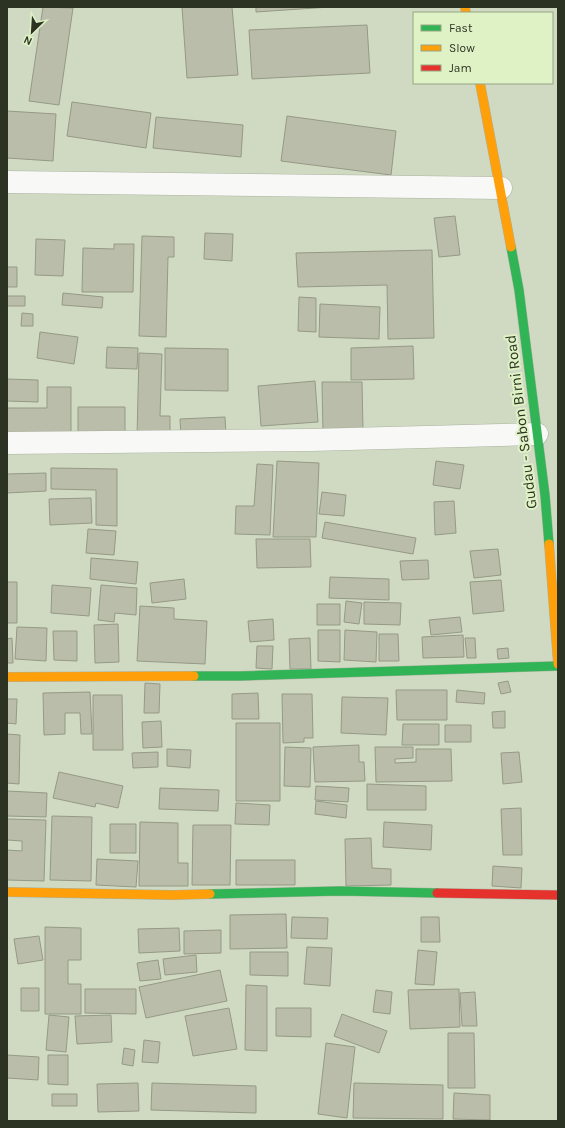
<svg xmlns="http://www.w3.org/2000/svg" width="565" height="1128" font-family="Karla,sans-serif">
	<rect width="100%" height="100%" fill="#d0dac2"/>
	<!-- building -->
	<path fill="#b9bdaa" stroke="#959986" d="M43,7L73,8L59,105L29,101Z
		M182,7H232L238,75L187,78Z
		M256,7H330L256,12Z
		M367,25L370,73L252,79L249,30Z
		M72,102L151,113L146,148L67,136Z
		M7,111L56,114L53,161L7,158Z
		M287,116L396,131L391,175L281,161Z
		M156,117L243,125L241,157L153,148Z
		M455,216L460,255L439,257L434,218Z
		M205,233L233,234L232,261L204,259Z
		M142,236L174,237V257H168L166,337L139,336Z
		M36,239L65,240L63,276L35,275Z
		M114,244H134L133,292H82L83,248L114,249Z
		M432,250L434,338L388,339L387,285L298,287L296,253Z
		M7,267H17V287H7Z
		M63,293L103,297L102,308L62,305Z
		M7,296H25V306H7Z
		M299,297L316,298V332L298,331Z
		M320,304L380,307L379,339L319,337Z
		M22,313L33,314V326H21Z
		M40,332L78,337L74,364L37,358Z
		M413,346L414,379L351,380V348Z
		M107,347L138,348L137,369L106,368Z
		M165,348L228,349V391L165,390Z
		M139,353L162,354L160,416H170V437H137Z
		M7,379L38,380V402L7,401Z
		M315,381L318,422L261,426L258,386Z
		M322,382H362L363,431L323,432Z
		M47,387H71V436H7V408H47Z
		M78,407H125V437H78Z
		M225,417L226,435L181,437L180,419Z
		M277,461L319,463L316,537H273Z
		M436,461L464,465L460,489L433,485Z
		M257,464L273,465L270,535L235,534L236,506H254Z
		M51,468L117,469V526L96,525V490L51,489Z
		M46,473V491L7,493V474Z
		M322,492L346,495L344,516L319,514Z
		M91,498L92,523L50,525L49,499Z
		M454,501L456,533L435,535L434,502Z
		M325,522L416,538L413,554L322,538Z
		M88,529L116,531L114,555L86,553Z
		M256,539H310L311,567L257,568Z
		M498,549L501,575L474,578L470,551Z
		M91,558L138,562L136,584L90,579Z
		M428,560L429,579L402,580L400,561Z
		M330,577L389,579V600L329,598Z
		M184,579L186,599L152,603L150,583Z
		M501,580L504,611L473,614L470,582Z
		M7,582H17V623H7Z
		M52,585L91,588L89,616L51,613Z
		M101,585L137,588L136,615L115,613L114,622L98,620Z
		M346,601L362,603L359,624L344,622Z
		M364,602L401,603L400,625L364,624Z
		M317,604H340V625H317Z
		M140,606L174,608V619L207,621L205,664L137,661Z
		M460,617L462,632L431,635L429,620Z
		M273,619L274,640L250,642L248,621Z
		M118,624L119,662L95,663L94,625Z
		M17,627L47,628L46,661L15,659Z
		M318,630H340V662L318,661Z
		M345,630L377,632L376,662L344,660Z
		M53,631H77V661L54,660Z
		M379,634H398L399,661H379Z
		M463,635L464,657L423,658L422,637Z
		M12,638L13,663H7V639Z
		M310,638L311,669H290L289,639Z
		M465,638H475L476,658H467Z
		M257,646H273L272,669L256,668Z
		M508,648L509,658L498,659L497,649Z
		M508,681L511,692L501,694L498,683Z
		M145,683L160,684L159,713H144Z
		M396,690H447V720H397Z
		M457,690L485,693L484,704L456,702Z
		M90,692L92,734H81L80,713H65V734L44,735L43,693Z
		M258,693L259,719H232V694Z
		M282,694H312L313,738H304V742L283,743Z
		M93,695H122L123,750H93Z
		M342,697L388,698L386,735L341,733Z
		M7,699H17L16,724L7,723Z
		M505,711V728H493L492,712Z
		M161,721L162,747L143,748L142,722Z
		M236,723H280V801H236Z
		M403,724H439V745H402Z
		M445,725H471V742H445Z
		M7,734L20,735L19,784L7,783Z
		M359,745V762H364L365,781L315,782L313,747Z
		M285,747L311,748L310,787L284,786Z
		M375,747H413V758L395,759V763L416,762V749H451L452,781L376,782Z
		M167,749L191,750L190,768L167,766Z
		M158,752V767L133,768L132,753Z
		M519,752L522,782L503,784L501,753Z
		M59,772L123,786L118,808L96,803L95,807L53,798Z
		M367,784L426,786V810H367Z
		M316,786L349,788L348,802L315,800Z
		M160,788L219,790L218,811L159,809Z
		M7,791L47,793L46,817L7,816Z
		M316,801L347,805L346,818L315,814Z
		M236,803L270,805L269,825L235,824Z
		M521,808L522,855H503L501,809Z
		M52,816L92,817L91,881L50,880Z
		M7,819L46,820L44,881L7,880V850L22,851V841L7,840Z
		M140,822L178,823V863H188V886H139Z
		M384,822L432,825L431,850L383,847Z
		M110,824H136V853H110Z
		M193,825H231L230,885H192Z
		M371,838L372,868L391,869V885L346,886L345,839Z
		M97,859L138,861L136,887L96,885Z
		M236,860H295V885H236Z
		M493,866L522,868L521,888L492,886Z
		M286,914L287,948L230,949V915Z
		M292,917L328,918L327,939L291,938Z
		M421,917H439L440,942H421Z
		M45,927L81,928V960H68V984H81V1014H45Z
		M179,928L180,951L139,953L138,929Z
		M221,930V953L184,954V931Z
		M39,936L43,960L18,964L14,939Z
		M307,947L332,948L330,986L304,984Z
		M418,950L437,952L434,985L415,984Z
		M250,952H288V976L250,975Z
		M196,955L197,972L165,975L163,959Z
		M158,960L161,979L140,981L137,963Z
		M220,970L227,1001L146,1018L139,987Z
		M246,985L267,986V1051L245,1050Z
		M21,988H39V1011H21Z
		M85,989H136V1014L85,1013Z
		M459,989L460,1027L410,1029L408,990Z
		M376,990L392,992L390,1014L373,1012Z
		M475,992L477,1026H462L460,993Z
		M229,1008L237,1049L193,1056L185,1016Z
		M276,1008H311V1037L276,1036Z
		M342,1014L387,1031L379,1053L334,1036Z
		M49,1015L69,1017L66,1052L46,1050Z
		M111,1015L112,1042L77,1044L75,1016Z
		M448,1033H474L475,1088H448Z
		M144,1040L160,1042L158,1063L142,1062Z
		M326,1043L355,1047L347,1118L318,1114Z
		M124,1048L135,1050L133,1066L122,1064Z
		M7,1055L39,1057L38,1080L7,1078Z
		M48,1055H68V1085L48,1084Z
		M138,1083L139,1111L98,1112L97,1084Z
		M152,1083L256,1086V1113L151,1110Z
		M354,1083L443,1085V1119L353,1118Z
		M454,1093L490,1095V1120L453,1119Z
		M52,1094H77V1106H52Z"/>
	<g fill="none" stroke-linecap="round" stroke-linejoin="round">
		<!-- street casing -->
		<g stroke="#aab29f" stroke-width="23">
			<path id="street" d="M7,182L501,188
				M7,443L311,440L537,434"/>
		</g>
		<!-- fast casing -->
		<g stroke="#aab29f" stroke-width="10">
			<path id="fast" d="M511,247L519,290L545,495L549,544
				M194,676H240L558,666
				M210,894L340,891L437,893"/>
		</g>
		<!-- slow casing -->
		<g stroke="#aab29f" stroke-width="10">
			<path id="slow" d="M465,7L466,13
				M480,83L511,247
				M549,544L558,664
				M7,677L194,676
				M7,892L173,895L210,894"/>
		</g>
		<!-- jam casing -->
		<g stroke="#aab29f" stroke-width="10">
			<path id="jam" d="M437,893L558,895"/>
		</g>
		<!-- street -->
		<use href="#street" stroke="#f8f9f6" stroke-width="22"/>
		<!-- fast -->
		<use href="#fast" stroke="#30b455" stroke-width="9"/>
		<!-- slow -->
		<use href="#slow" stroke="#ff9f0a" stroke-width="9"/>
		<!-- jam -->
		<use href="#jam" stroke="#e5322d" stroke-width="9"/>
	</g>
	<g text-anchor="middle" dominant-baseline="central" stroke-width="4" stroke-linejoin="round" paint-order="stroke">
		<!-- street labels -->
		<g font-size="15" fill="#2c3322" stroke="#def2c5">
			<text transform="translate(521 422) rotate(-97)">Gudau - Sabon Birni Road</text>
		</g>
	</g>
	<!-- border -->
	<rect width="565" height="1128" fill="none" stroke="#2c3322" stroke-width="16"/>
	<!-- legend -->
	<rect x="413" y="12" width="140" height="72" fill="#def2c5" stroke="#97a684"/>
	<rect x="421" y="25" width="20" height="6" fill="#30b455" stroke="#97a684"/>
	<text x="449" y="32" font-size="12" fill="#2c3322">Fast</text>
	<rect x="421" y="45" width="20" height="6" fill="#ff9f0a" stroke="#97a684"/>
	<text x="449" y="52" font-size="12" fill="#2c3322">Slow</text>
	<rect x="421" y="65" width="20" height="6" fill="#e5322d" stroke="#97a684"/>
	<text x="449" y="72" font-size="12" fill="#2c3322">Jam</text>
	<!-- north arrow -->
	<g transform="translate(32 32) rotate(205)" stroke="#def2c5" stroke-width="3" paint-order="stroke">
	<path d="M0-3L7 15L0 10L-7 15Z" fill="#2c3322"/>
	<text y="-6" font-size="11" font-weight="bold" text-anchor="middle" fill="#2c3322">N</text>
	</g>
</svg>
